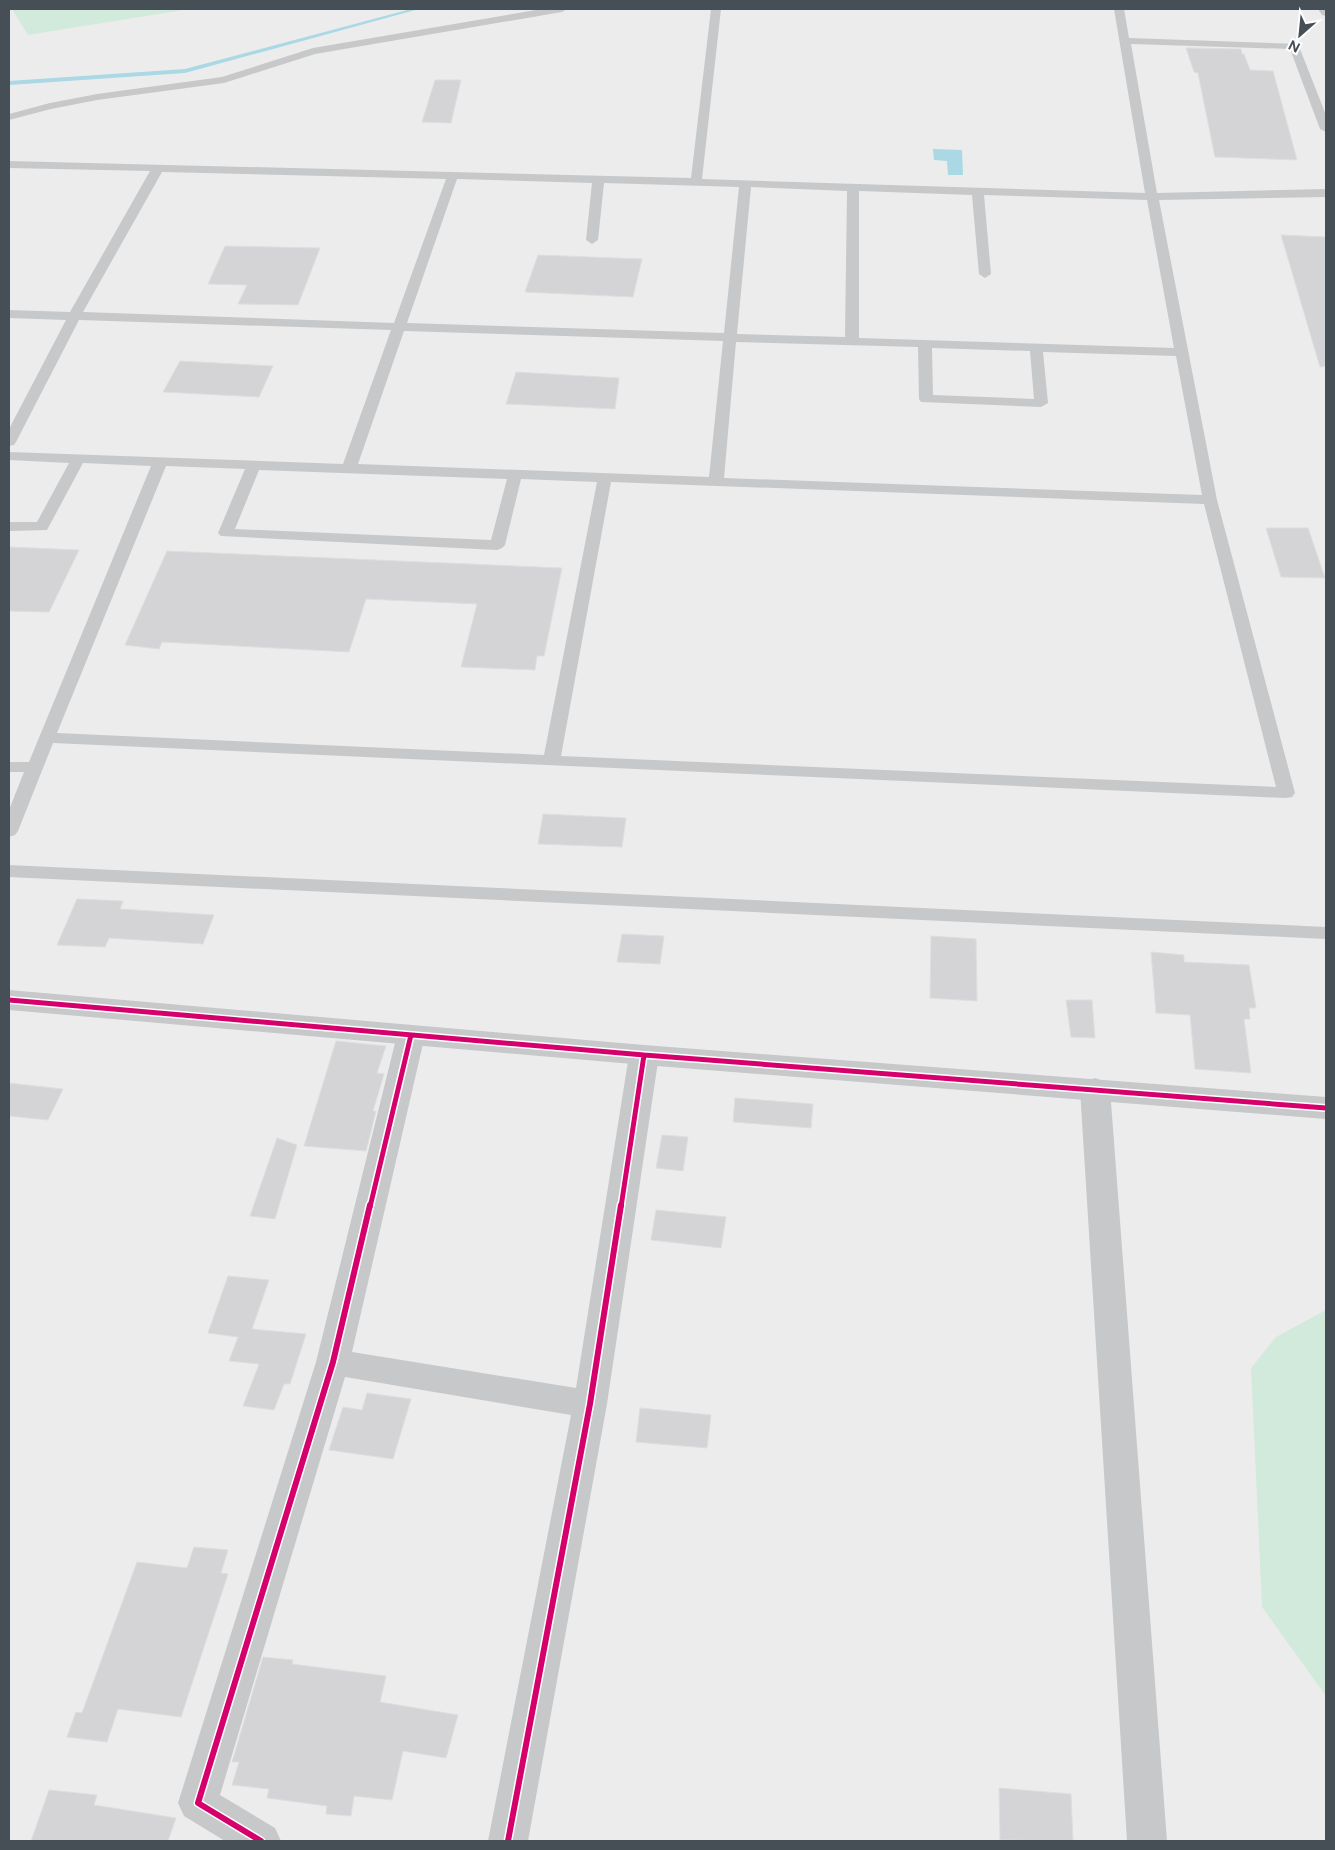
<svg xmlns="http://www.w3.org/2000/svg" width="1335" height="1850" font-family="Figtree,sans-serif">
	<rect width="100%" height="100%" fill="#edecec"/>
	<!-- green -->
	<path fill="#d2eadb" d="M12,9H189L28,35Z
		M1326,1310V1696L1262,1607L1251,1368L1276,1337Z"/>
	<!-- water -->
	<path fill="#aad8e5" d="M933,149L962,150L963,175H948L947,161L934,160Z"/>
	<g fill="none" stroke-linecap="round" stroke-linejoin="round">
		<!-- stream -->
		<path fill="#aad8e5" fill-rule="evenodd" d="M411,9H419L185,73L9,85V81L185,69Z"/>
	</g>
	<!-- building -->
	<path fill="#d4d4d7" stroke="#dededf" d="M1186,48L1241,49L1242,54H1244L1250,70L1273,71L1297,160L1215,157L1198,73L1194,72Z
		M435,80H461L451,123L422,122Z
		M1281,235L1326,237V366L1320,367Z
		M225,246L320,248L298,305L238,304L247,285L208,284Z
		M538,255L642,259L633,297L525,292Z
		M180,361L273,366L259,397L163,392Z
		M516,372L619,378L615,409L506,404Z
		M1266,528H1308L1325,578L1281,577Z
		M9,547L79,550L49,612L9,611Z
		M167,551L562,568L544,656H537L535,670L461,667L477,604L366,599L349,652L162,642L159,649L125,645Z
		M543,814L626,818L622,847L538,844Z
		M77,899L123,901L120,909L214,915L203,944L109,938L105,947L57,945Z
		M622,934L664,936L660,964L617,962Z
		M931,936L976,939L977,1001L930,998Z
		M1151,952L1184,955V962L1249,965L1256,1008H1249L1250,1019H1244L1251,1073L1195,1069L1190,1015L1156,1013Z
		M1066,1000H1092L1095,1038L1071,1037Z
		M336,1041L386,1046L377,1073L384,1074L373,1111H376L366,1151L304,1146Z
		M9,1083L63,1089L48,1120L9,1116Z
		M735,1098L813,1104L811,1128L733,1122Z
		M662,1135L688,1137L683,1171L656,1168Z
		M277,1138L297,1145L275,1219L250,1216Z
		M656,1210L726,1217L721,1248L651,1240Z
		M228,1276L269,1280L252,1329L306,1334L290,1384H284L274,1410L243,1406L259,1364L229,1361L238,1337L208,1333Z
		M367,1393L411,1399L393,1459L329,1450L343,1407L362,1410Z
		M640,1408L711,1415L707,1448L636,1442Z
		M194,1547L228,1550L221,1573L228,1574L181,1717L118,1709L107,1742L67,1737L76,1712L82,1713L137,1562L187,1568Z
		M263,1657L293,1660L292,1664L386,1676L380,1702L458,1715L446,1758L403,1751L392,1800L354,1796L351,1816L326,1814L327,1806L267,1798L269,1789L232,1785L239,1762H232Z
		M999,1788L1071,1794L1073,1841L1000,1840Z
		M49,1790L97,1795L94,1805L176,1818L168,1841H31Z"/>
	<g fill="none" stroke-linecap="round" stroke-linejoin="round">
		<!-- service -->
		<path fill="#c6c8ca" fill-rule="evenodd" d="M542,9H567L562,12L315,54L224,83L97,100L51,109L9,120V114L50,103L97,94L222,77L313,48Z
			M711,9H721L702,179L1145,193L1114,9H1124L1129,38L1298,44L1326,115V132L1320,129L1290,49L1131,44L1157,193L1326,189V197L1159,200L1217,500L1295,793L1292,797L1286,798L53,743L18,831L15,835L9,837V810L24,772H9V762H29L151,466L83,463L47,530L9,531V522H37L69,463L9,460V452L343,464L391,330L79,320L16,442L14,445L9,446V429L66,320L9,318V310L70,312L150,171L9,168V161L691,178ZM162,172L446,179L394,323L83,312ZM457,179L592,183L586,240L592,244L598,240L604,183L739,187L724,333L407,323ZM751,187L847,191L845,337L737,334ZM859,191L972,195L979,274L985,278L991,274L984,195L1147,200L1174,348L859,338ZM404,331L723,341L709,477L358,464ZM736,342L918,347L919,399L921,402L1041,407L1048,403L1043,352L1176,356L1202,495L724,478ZM932,348L1030,351L1034,399L933,395ZM166,466L245,469L218,533L221,536L497,550L502,548L505,545L521,479L597,482L544,755L57,733ZM259,470L507,479L491,540L235,529ZM611,482L1204,504L1276,787L561,756Z
			M1318,9H1326V16L1322,15Z
			M9,865L1326,927V939L9,877Z"/>
		<!-- minor -->
		<path fill="#c6c8ca" fill-rule="evenodd" d="M411,1025L421,1028L425,1035L352,1352L576,1388L629,1055L634,1048L644,1045L654,1048L659,1055L607,1404L528,1841H488L571,1415L345,1377L220,1795L275,1828L281,1841H225L184,1816L178,1803L316,1362L397,1035L401,1028Z
			M1095,1078L1106,1082L1110,1089L1167,1841H1127L1080,1089L1084,1082Z"/>
		<!-- tertiary -->
		<path fill="#c6c8ca" fill-rule="evenodd" d="M9,990L644,1045L1326,1097V1119L644,1065L9,1010Z"/>
		<!-- cycleway-far1 casing -->
		<g stroke="#fff" stroke-width="8">
			<path id="cycleway-far1" d="M9,1000L644,1055L1326,1108
				M370,1207L411,1035
				M621,1207L644,1055"/>
		</g>
		<!-- cycleway casing -->
		<g stroke="#fff" stroke-width="9">
			<path id="cycleway" d="M261,1841L198,1803L333,1362L370,1205
				M508,1841L590,1404L621,1205"/>
		</g>
		<!-- cycleway-far1 -->
		<use href="#cycleway-far1" stroke="#d6006c" stroke-width="5"/>
		<!-- cycleway -->
		<use href="#cycleway" stroke="#d6006c" stroke-width="6"/>
	</g>
	<!-- border -->
	<rect width="1335" height="1850" fill="none" stroke="#464e56" stroke-width="20"/>
	<!-- north arrow -->
	<g transform="translate(1300 35) rotate(207)" stroke="#ffffff" stroke-width="4" paint-order="stroke">
	<path d="M0-4L9 19L0 12L-9 19Z" fill="#464e56"/>
	<text y="-8" font-size="14" font-weight="bold" text-anchor="middle" fill="#464e56">N</text>
	</g>
</svg>
